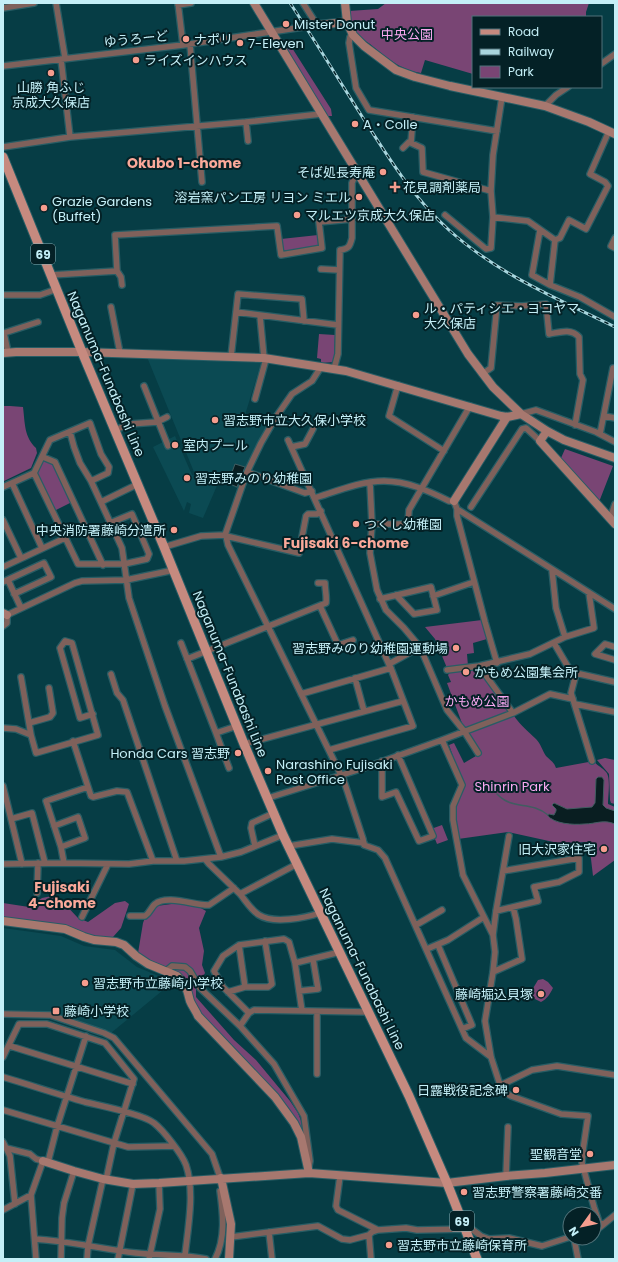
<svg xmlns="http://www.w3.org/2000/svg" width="618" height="1262" font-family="Poppins,'Noto Sans JP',sans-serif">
	<rect width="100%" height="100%" fill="#063d45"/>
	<!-- built -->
	<path fill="#0b4a53" d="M147,357L261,363L245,415L269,425L239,489L222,482L220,479L194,472Z
		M175,436L192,475L219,481L203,518L189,513L191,504L187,502L184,511L153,447Z
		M3,928L61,936L84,946L115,950L137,967L168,980V986L111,1033L50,1011L3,1010Z"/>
	<!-- green -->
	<path fill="#794574" d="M386,3H589L586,12V17H473V74L425,60L421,73C400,70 386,57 370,44C365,41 359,36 356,32C353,27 349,17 349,11L378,9Z
		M287,40L331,109L332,116H326L281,41Z
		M318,235L319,247L283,251L281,239Z
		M319,334L335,335L334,362L321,363V359L317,358Z
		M3,406H10L23,407C25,423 24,437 36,448L37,453L31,468L4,481L3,478Z
		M565,449L613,466L599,502L561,458Z
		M44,459L54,463L72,502L54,511L34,473Z
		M482,620L487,639L473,643L474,653L467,654L468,666L447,668L435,639L425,627Z
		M478,668L508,711V712L466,728L463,726L447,683L451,682L448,675L451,671Z
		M511,715L514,716C522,727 527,730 536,739C541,744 542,750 546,756C550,760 554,762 556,768L594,761C597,766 602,767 606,772C611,777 608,796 608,804L615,807V860L593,876L589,842L558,843L508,832L458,839L455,821L454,806L463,784L449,745L454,743L464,763L481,753L468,731Z
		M605,758L615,760V804L611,803L610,800L609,774L597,760Z
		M442,825L448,840L437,844L431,829Z
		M52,896L62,901L78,918L88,922L115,903L125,901L129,904L121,928L113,937L102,939L3,919V903L29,907L42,898Z
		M179,903L199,907L206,911L199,928L204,951L202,965L205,973L196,988V997L234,1040L256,1060L290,1101L298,1113L303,1126L301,1132L200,1014L192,1000L188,984L138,953L143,923L149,907Z
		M543,979L548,982L553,988C550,994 547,999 541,1002L535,999L531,994L532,990L538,980Z"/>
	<!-- water -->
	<path fill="#091e21" stroke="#415d61" d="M235,464L245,467L237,487L228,483Z
		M598,777H602L604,780L603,805L606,808L615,811V824C603,819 596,824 584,824C573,825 554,824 547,815L549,814L554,815L556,811V809L552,805L554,803L567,809L592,807L595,803L596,779Z"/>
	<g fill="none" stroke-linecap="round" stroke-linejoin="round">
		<!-- stream -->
		<path stroke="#415d61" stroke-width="1.5" d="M497,794C513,811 530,800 548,815"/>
		<!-- street casing -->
		<g stroke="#285d65" stroke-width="8">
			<path id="street" d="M56,3L65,58
				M178,3L183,45
				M178,5L191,3
				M3,8L34,3
				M353,35L350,37L349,43L356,88L369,110L497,131
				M190,44L202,182
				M61,59L70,137
				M601,64L615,54
				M3,66L183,45L317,25L303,3
				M545,106L556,95L568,87
				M246,122L248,141
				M411,143L413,117
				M3,147L70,137L246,122L321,114
				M403,148L409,142L422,148L423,172L491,191
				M445,215L486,249L491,248L493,217L491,191L493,155L502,97
				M493,217L528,221L555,240
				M540,230L532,275L550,285
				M615,238L611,246L615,248
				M555,240L560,238L569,220L586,229L608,186L605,182L590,174L609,131
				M555,240L550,285L580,297L615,317
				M321,269L339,270
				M117,271L115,235L277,226L281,255L322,248L319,222L352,219
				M51,275L117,271L121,277L122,285
				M3,295H40L57,289
				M111,307L120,353
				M236,312L338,325
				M260,316L264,358
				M8,352L4,333L38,322
				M231,357L238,294L302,299L304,321
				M321,367L312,381L292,394L276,417L261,443L247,472L225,535L226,536L228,545L341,775
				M334,369L338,354L340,250C349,249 350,246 352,238V183L356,173
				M482,374L491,368L497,305L522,306L546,304L549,334C560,332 571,328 579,337L580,374L583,380L575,425
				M398,385L389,416L444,451
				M144,386L168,446
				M255,399L266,359
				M521,414L536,410L596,432L615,442
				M604,416L615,418
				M115,430L130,424L157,422L167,417
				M70,432L74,447L80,463L91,481L122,548L129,598L165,706L221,857
				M600,434L613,368H615
				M288,440L392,671L413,726L329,750
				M291,447L305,444L313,429
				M43,457L55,462L103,565
				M247,472L305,493L312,491
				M34,473L78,564H124L147,559L149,554L132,514L110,523
				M12,483L42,548
				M370,483L372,524L370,553L377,590L386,610L404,628L420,647L447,710L464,731L478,753
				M3,487L34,473L50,440L90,423L101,454L109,467L108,473L91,481
				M315,498C337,491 361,481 384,481C407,481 429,491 449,501H454L457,509L615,609
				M101,502L138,484
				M471,507L522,429L526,428L540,441
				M457,509V516L485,622L497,663
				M610,519L615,504
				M3,520L21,558
				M372,524H408L409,510L470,406
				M226,536L299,553L306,516L308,514H317L321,511
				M164,547L201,536L225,535
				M3,567L65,538
				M552,570L556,608L565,637
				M8,580L21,608
				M3,582L44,563L51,577L14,594
				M433,596L474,582
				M380,599L431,587L437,610L414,614L396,595
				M320,606L338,645L353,640
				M3,626L7,623V615L75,583L82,581L126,580L174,570
				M181,643L216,733L237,726
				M554,643L571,672
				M615,647L605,644L595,654L615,660
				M187,659L326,603C327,596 325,590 325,583H318
				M389,664L420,647
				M479,666L513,713L550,694L573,699
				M447,670L479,666L530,654L565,637L594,628L589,593
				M567,671L615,682
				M111,674L117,693L123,700L177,861
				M576,674L571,693L592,761
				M21,677L31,735
				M355,678L364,711
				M301,694L391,668
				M575,704L615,712
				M29,723L50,717L53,713L49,688
				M3,728L16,729L31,735L36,753L98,735L72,643L65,641L60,648L80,718L93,714
				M216,733L229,768
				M73,741L91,796L93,797L117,791L127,792L153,861
				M244,744L403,701
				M382,761V797L396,792L419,841L433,836L398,755
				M342,775L363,839L364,845L378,850L385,858L466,1038L491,1057
				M3,786L22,864
				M268,798L364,768L442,740
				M11,819L32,813L45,863
				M54,826L78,817L85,838L61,847
				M509,836L496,911L493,935L495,952L493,972L485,1021L491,1057L502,1091L511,1096L561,1114L588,1116L583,1150L582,1163L594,1207L599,1222L602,1225
				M255,846L251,828L252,823L274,813
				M289,846L332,839L364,843
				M205,859L209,864L240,894L297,864
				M64,863L61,847L46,801L88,787
				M3,864L64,863L129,864L153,861H184L221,857L241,852L283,835
				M37,893L38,863
				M240,894C246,901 251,910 259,915C273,924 305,918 320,913
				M496,911L538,901L534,887L559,882L579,872V858L503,871
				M130,916H145C150,913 151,907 155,904C167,894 196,906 209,905L234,888
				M82,917L108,864
				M416,925L442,910
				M493,935L463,875L453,820V806L462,785L442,740L513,713
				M239,945L245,987
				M438,945L472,1025L462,1029
				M427,949L448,940L484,917
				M295,963L340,952
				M166,971L172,966L185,967L190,971L200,988L240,1026L274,1064L304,1116L310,1161L309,1166
				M493,972L522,959L516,919L513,907
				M299,991L318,989L313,959
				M228,992L245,987H268L272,984L265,941
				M302,1011L295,963L289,942L284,939L239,945L223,956L214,971L223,987L249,1013L254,1010L368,1012
				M3,1014L50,1015L104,1033L114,1038L212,1154L221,1180
				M240,1026L249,1013
				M10,1046L133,1084
				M3,1057L19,1024H47L105,1043L134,1079L114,1143L106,1180
				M317,1074V1012
				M3,1077C30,1085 57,1094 85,1102C101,1106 143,1114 154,1123C163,1130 182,1154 186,1165C195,1191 188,1228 185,1255
				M501,1085L532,1070L557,1066L615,1075
				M3,1110L128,1147L174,1146
				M3,1142L10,1156L15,1204
				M48,1162L57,1127L86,1036
				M340,1176L336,1206L338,1210L378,1230L406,1228L417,1230L466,1229L473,1230L481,1236L489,1239L509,1238L542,1246L570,1237
				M506,1176L508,1127
				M31,1195L36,1259
				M3,1210L31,1195L43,1161L36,1159L30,1154L6,1148
				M269,1232L272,1259
				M594,1232L615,1215
				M369,1235L371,1259
				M231,1237L318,1226L342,1239L350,1240L369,1235L372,1232L378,1230
				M574,1238L578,1259
				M35,1239C69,1241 102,1249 136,1253C159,1256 183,1254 206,1259
				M61,1259L62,1218L64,1203L74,1171
				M87,1259L88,1246L103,1179
				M118,1259L133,1184
				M149,1259L160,1209L159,1183
				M215,1259C226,1238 223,1213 220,1191"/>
		</g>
		<!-- secondary casing -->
		<g stroke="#285d65" stroke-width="10">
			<path id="secondary" d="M345,3L347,22L353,35L364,46L396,70L415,77L450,86L545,106L589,122L615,134
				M317,25L347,22
				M3,353L16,352H82L264,358L346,371L501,416L507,417L521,414L493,387L468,354L254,3
				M521,414L547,431L564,440L615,458
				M547,431L540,441L615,524
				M454,501L507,417
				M3,613L7,615
				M3,921L65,929L84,937L94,940L116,942L124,945L136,956L148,964L177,976C187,985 187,990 190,1001C192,1006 196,1011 198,1016L275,1097L294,1123L301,1137L309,1173
				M43,1161L74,1171L103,1179L133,1184L159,1183L309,1173L447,1183L506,1176L545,1173L615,1165
				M221,1178L231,1224L229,1259"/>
		</g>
		<!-- primary casing -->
		<g stroke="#285d65" stroke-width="11">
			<path id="primary" d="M3,157L82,352L164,547L244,744L283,835L409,1096L447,1183L477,1259"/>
		</g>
		<!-- street -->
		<use href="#street" stroke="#7f615b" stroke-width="5.5"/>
		<!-- secondary -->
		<use href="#secondary" stroke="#a7786f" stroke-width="8"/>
		<!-- primary -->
		<use href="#primary" stroke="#c68a7f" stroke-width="9"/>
		<!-- rail casing -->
		<g stroke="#a8d5dd" stroke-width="3">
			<path id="rail" d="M290,3C316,42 340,82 365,121C390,160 415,200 450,231C498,274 558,299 615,327"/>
		</g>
		<!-- rail -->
		<use href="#rail" stroke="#042126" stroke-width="1.5" stroke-dasharray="4.5" stroke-linecap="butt"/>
	</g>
	<!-- markers -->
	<g fill="#f59d8e" stroke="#042126" stroke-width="1.5">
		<circle cx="286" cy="24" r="4"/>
		<circle cx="186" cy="39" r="4"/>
		<circle cx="240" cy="43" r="4"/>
		<circle cx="136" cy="60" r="4"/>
		<circle cx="51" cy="73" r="4"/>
		<circle cx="355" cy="124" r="4"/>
		<circle cx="383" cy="172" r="4"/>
		<path d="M393 181h4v4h4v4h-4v4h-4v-4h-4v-4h4z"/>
		<circle cx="359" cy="197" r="4"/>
		<circle cx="44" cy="208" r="4"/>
		<circle cx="297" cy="215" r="4"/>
		<circle cx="416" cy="315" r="4"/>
		<circle cx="215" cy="420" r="4"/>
		<circle cx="175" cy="445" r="4"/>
		<circle cx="187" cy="478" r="4"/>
		<circle cx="356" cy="524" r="4"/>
		<circle cx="174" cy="530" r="4"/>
		<circle cx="456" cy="648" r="4"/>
		<circle cx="466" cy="672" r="4"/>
		<circle cx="238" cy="753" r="4"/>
		<circle cx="268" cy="771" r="4"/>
		<circle cx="604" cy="849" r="4"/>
		<circle cx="85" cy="983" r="4"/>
		<circle cx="541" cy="994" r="4"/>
		<rect x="52" y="1007" width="8" height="8" rx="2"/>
		<circle cx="516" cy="1090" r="4"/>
		<circle cx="590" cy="1154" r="4"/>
		<circle cx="464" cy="1192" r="4"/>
		<circle cx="389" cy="1245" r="4"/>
	</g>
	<g text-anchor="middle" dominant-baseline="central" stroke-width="4" stroke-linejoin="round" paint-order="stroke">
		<!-- shield labels -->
		<g fill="#042126" stroke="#8ab1b8" stroke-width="1">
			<rect x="31" y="244" width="24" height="20" rx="3"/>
			<rect x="450" y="1211" width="24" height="20" rx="3"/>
		</g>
		<g font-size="12" font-weight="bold" fill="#c4eff7">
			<text x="43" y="254">69</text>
			<text x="462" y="1221">69</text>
		</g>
		<!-- poi labels -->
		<g font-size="13" fill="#c4eff7" stroke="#042126" text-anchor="start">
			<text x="294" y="24">Mister Donut</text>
			<text x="194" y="39">ナポリ</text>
			<text x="248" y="43">7-Eleven</text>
			<text x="144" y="60">ライズインハウス</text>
			<text x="51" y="87" text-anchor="middle">山勝 角ふじ<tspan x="51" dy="15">京成大久保店</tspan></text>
			<text x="363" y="124">A・Colle</text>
			<text x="375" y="172" text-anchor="end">そば処長寿庵</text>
			<text x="403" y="187">花見調剤薬局</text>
			<text x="351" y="197" text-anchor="end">溶岩窯パン工房 リヨン ミエル</text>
			<text x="52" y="201">Grazie Gardens<tspan x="52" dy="15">(Buffet)</tspan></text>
			<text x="305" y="215">マルエツ京成大久保店</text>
			<text x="424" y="308">ル・パティシエ・ヨコヤマ<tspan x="424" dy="15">大久保店</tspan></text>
			<text x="223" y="420">習志野市立大久保小学校</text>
			<text x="183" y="445">室内プール</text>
			<text x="195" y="478">習志野みのり幼稚園</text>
			<text x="364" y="524">つくし幼稚園</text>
			<text x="166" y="530" text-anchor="end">中央消防署藤崎分遣所</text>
			<text x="448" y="648" text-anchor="end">習志野みのり幼稚園運動場</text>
			<text x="474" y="672">かもめ公園集会所</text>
			<text x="230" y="753" text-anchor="end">Honda Cars 習志野</text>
			<text x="276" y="764">Narashino Fujisaki<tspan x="276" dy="15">Post Office</tspan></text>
			<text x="596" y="849" text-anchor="end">旧大沢家住宅</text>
			<text x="93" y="983">習志野市立藤崎小学校</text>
			<text x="533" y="994" text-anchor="end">藤崎堀込貝塚</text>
			<text x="64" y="1011">藤崎小学校</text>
			<text x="508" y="1090" text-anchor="end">日露戦役記念碑</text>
			<text x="582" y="1154" text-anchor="end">聖観音堂</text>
			<text x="472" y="1192">習志野警察署藤崎交番</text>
			<text x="397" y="1245">習志野市立藤崎保育所</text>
		</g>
		<!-- park labels -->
		<g font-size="13" fill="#f9a8f1" stroke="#042126">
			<text x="407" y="34">中央公園</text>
			<text x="477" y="701">かもめ公園</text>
			<text x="512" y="786">Shinrin Park</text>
		</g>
		<!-- street labels -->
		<g font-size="13" fill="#c4eff7" stroke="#042126">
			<text transform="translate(136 39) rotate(-6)">ゆうろーど</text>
			<text transform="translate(106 374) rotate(67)">Naganuma-Funabashi Line</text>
			<text transform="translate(230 674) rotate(68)">Naganuma-Funabashi Line</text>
			<text transform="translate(362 969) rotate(64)">Naganuma-Funabashi Line</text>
		</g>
		<!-- neighbourhood labels -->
		<g font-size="14" font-weight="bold" fill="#fba99a" stroke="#042126">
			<text x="184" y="163">Okubo 1-chome</text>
			<text x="346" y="543">Fujisaki 6-chome</text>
			<text x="62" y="887">Fujisaki<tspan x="62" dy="16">4-chome</tspan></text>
		</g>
	</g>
	<!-- border -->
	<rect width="618" height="1262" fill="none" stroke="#c4eff7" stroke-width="8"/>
	<!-- legend -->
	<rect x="472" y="16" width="130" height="72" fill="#042126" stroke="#51737a"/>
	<rect x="480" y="29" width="20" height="6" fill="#c68a7f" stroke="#51737a"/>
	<text x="508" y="36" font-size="12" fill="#c4eff7">Road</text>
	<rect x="480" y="49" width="20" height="6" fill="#a8d5dd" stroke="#51737a"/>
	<text x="508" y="56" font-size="12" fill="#c4eff7">Railway</text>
	<rect x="480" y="66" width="20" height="12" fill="#794574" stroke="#51737a"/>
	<text x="508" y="76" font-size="12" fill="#c4eff7">Park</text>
	<!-- north arrow -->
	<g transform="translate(582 1226) rotate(237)"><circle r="19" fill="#042126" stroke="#51737a"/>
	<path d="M0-3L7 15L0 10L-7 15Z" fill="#f59d8e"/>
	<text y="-6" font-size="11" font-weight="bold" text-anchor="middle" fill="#c4eff7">N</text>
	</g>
</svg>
